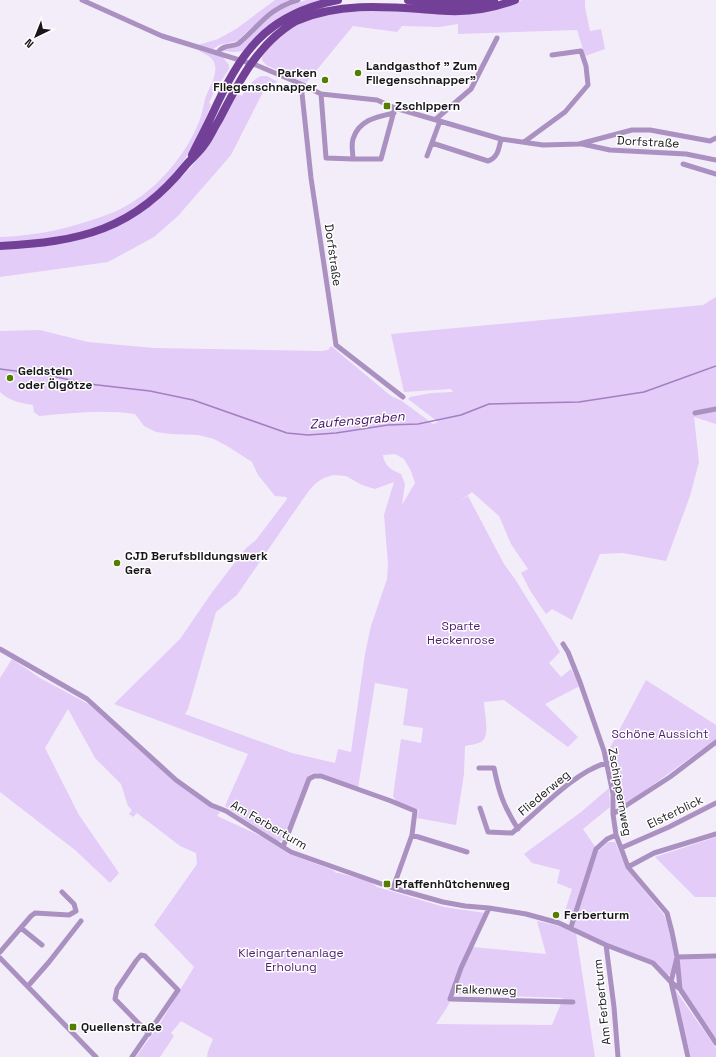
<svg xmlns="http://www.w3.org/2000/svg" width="716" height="1057" font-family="'Space Grotesk',sans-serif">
	<rect width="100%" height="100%" fill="#f3edf9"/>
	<!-- green -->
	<path fill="#e3ccf8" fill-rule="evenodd" d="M275,0H291L268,13L237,41L219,45L213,49L198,45L218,39L236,29Z
		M306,0H324L243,51L234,52L222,51L240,45L259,26L278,10Z
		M522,0H585V7L590,31L601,29L605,49L585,56L577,30L458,34V24L439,27L402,26L397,32L353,26L306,83L266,65L262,60C261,49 291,27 301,22C309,18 317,16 325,13L510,5Z
		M197,50L225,57L224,59L229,65V69L214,92L209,103L211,104C192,165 153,206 93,229C86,232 79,232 72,234C48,239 24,241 0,243V237C32,236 62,230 92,220C104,216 116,212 126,206C158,188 185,156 199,122C202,115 203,107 205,99C209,87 223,68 210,57C206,54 201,52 197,50Z
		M261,76H267L278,82L270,84L265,88L231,155L178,216L154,237L108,262L0,277V249L74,240L153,204L167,192L192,166L201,153L238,94L242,96C247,87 251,81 261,76Z
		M716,297V424L694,417L699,462L690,496L666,561L623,553L600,554L572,620L552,609L546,614L531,592L521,573L528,569L511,544L499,516L472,492L460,501L468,496L504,564L515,579L560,652L549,663L561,677L571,669L580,686L545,704L578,737L568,747L504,700L484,702C484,712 491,737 481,742C477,744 470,745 465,746L464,774L456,825L417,818L419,810L396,801L393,796L401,739L421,743L423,728L403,725L408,689L375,683L358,788L318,773H312L308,777L285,839L281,841H277L225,806L248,754L114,704L180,639L213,591L246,548L256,540L287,499L286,497L275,496L258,475L252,462L227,446L214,439L198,435L170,434L156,432L144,426L135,414C103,409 71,413 39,416L34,412L33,405C21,403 9,401 0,392V331L40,330L88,342L154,348L321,351L328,350L331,346L391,396L402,401L433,424L438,422L408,399L410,397L431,393L453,392L451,389L404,392L391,334L703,305ZM395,454L404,459L411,471L415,483L402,505L405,484L401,474C392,470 384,466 383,455ZM334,475L346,476L362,485L375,489L394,482L384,515L388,564L387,579L371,626L365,654L351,752L338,749L335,763L292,753L185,714L188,709L216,612L237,595L303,499C313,486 316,479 334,475Z
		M12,659L40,678L92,706L179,784L220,812L217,816L263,837L289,854L333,870L336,873H339L369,881L377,887L444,907L485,913L465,962L472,947L546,954L537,921L568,928L576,933L595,1057H207L208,1051L213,1039L181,1021L171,1033L174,1036L160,1057H136L159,1025L194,967L154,925L197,864L196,853L180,846L137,813L133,817L129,814L132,810L128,806L121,784L95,758L68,709L45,748L79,815L119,873L110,883L75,850L0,792V678ZM454,994L563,998V999L552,1025L436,1024L446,1009Z
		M646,680L716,725V739L639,795L617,808L607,753Z
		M609,788L610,807L583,829L598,851L608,842H615L626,868L664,915L670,932L674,951V967L670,975H667L653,961L606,943L575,928L565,911L572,889L557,883L560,870L532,863L524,854L581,812Z
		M716,837V897H695L655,857Z
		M679,958L716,959V1038L681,988Z
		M674,988L716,1048V1057H691Z"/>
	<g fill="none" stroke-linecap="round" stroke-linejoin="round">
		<!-- stream -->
		<path stroke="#a37fc2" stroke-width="1.5" d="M0,369L47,375L89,384L150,391L193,400L287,433L308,435L336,433L388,425L418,424L461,415L489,404L579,402L644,392L716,366"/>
		<!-- street -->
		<path stroke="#ab91c1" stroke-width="5" d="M82,0L162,36L256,65L301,84L321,94L377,100L395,108L501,139L543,145L579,144L632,130H650L710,141L716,138
			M218,52C223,45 230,47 238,44C261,25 267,9 298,0
			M301,84L311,178L336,345L403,397
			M321,94L326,158L353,159C353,153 351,145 353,139C359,120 376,117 394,113
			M436,119L471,89L497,38
			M524,142L565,112L588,85L586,66L581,51L552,55
			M432,143L488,161C498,158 499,148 501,139
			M582,144L610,150L686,154L716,160
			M427,156L440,121
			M353,159H381L394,111
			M683,164L716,174
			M695,413L716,409
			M563,644L568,652L580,682L604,751L613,794V814L616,835L621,848L628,867L667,913L672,932L677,957L671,982
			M0,649L87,699L176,780L211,805L226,811L291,852L393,888L443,902L465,906L489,908L526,914L559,923L606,945L653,963L671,982L680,989L716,1043
			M479,768H494C499,793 504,807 518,829
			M480,808L488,832L512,833C538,812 574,772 606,763
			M613,814L670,777L716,742
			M412,835L467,852
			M283,847L309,779L314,776H321L391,801L415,811L412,835L393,888
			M621,848L669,827L716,803
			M628,867L654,853L716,834
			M489,908L461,968L450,999L573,1002
			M571,927L596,849L607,839L616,835
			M21,928L42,945
			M606,945L614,1007L618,1057
			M0,952L31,916L35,913L69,915L76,911L74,904L62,892
			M0,958L96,1057
			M671,982L688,1057
			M28,986L49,962L81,921
			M680,989L677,957L716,956
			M132,1057L178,990L145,956L141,955L136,961L117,989L115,999L149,1034"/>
		<!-- primary -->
		<path stroke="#724096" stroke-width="8" d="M408,0C437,2 466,8 494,0
			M192,155C198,142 205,130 211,117C240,53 265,14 338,0
			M0,246C80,242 134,230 186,165C192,158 200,152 205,144C210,137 214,128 219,120C238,83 258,43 296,21C344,0 397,8 448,11C471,12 494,8 515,0"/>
	</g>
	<!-- markers -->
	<g fill="#547e00" stroke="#fff" stroke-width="1.5">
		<circle cx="358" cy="73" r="4"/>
		<circle cx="325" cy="80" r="4"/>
		<rect x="383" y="102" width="8" height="8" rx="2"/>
		<circle cx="10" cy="378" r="4"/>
		<circle cx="117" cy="563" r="4"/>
		<rect x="383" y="880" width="8" height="8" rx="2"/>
		<circle cx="556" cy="915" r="4"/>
		<rect x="69" y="1023" width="8" height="8" rx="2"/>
	</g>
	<g text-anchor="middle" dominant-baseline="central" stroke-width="3" stroke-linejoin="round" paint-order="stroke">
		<!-- poi labels -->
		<g font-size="12" font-weight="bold" fill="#18161a" stroke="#fff" text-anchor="start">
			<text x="366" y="66">Landgasthof " Zum<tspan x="366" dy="14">Fliegenschnapper"</tspan></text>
			<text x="317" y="73" text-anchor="end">Parken<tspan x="317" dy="14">Fliegenschnapper</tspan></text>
			<text x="395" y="106">Zschippern</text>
			<text x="18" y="371">Geldstein<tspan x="18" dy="14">oder Ölgötze</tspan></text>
			<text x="125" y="556">CJD Berufsbildungswerk<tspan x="125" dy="14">Gera</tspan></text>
			<text x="395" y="884">Pfaffenhütchenweg</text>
			<text x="564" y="915">Ferberturm</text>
			<text x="81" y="1027">Quellenstraße</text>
		</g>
		<!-- street labels -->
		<g font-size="12" fill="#18161a" stroke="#fff">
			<text transform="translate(648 142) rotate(3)">Dorfstraße</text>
			<text transform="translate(333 255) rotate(82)">Dorfstraße</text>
			<text transform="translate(620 792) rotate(80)">Zschippernweg</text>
			<text transform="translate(544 793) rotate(-40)">Fliederweg</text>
			<text transform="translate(675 812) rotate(-26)">Elsterblick</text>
			<text transform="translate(269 825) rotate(30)">Am Ferberturm</text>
			<text transform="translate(486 990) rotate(2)">Falkenweg</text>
			<text transform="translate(602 1002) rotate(-96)">Am Ferberturm</text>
		</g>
		<!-- park labels -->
		<g font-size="12" fill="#4e1d6e" stroke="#fff">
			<text x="461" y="626">Sparte<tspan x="461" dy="14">Heckenrose</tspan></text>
			<text x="660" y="734">Schöne Aussicht</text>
			<text x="291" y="953">Kleingartenanlage<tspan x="291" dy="14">Erholung</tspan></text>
		</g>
		<!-- water labels -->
		<g font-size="13" font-style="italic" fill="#430f62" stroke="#fff">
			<text transform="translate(357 420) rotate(-5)">Zaufensgraben</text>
		</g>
	</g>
	<!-- north arrow -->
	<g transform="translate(36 36) rotate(223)" stroke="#ffffff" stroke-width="3" paint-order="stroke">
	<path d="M0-3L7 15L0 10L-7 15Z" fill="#18161a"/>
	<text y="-6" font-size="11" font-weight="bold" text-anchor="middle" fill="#18161a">N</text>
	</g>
</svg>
